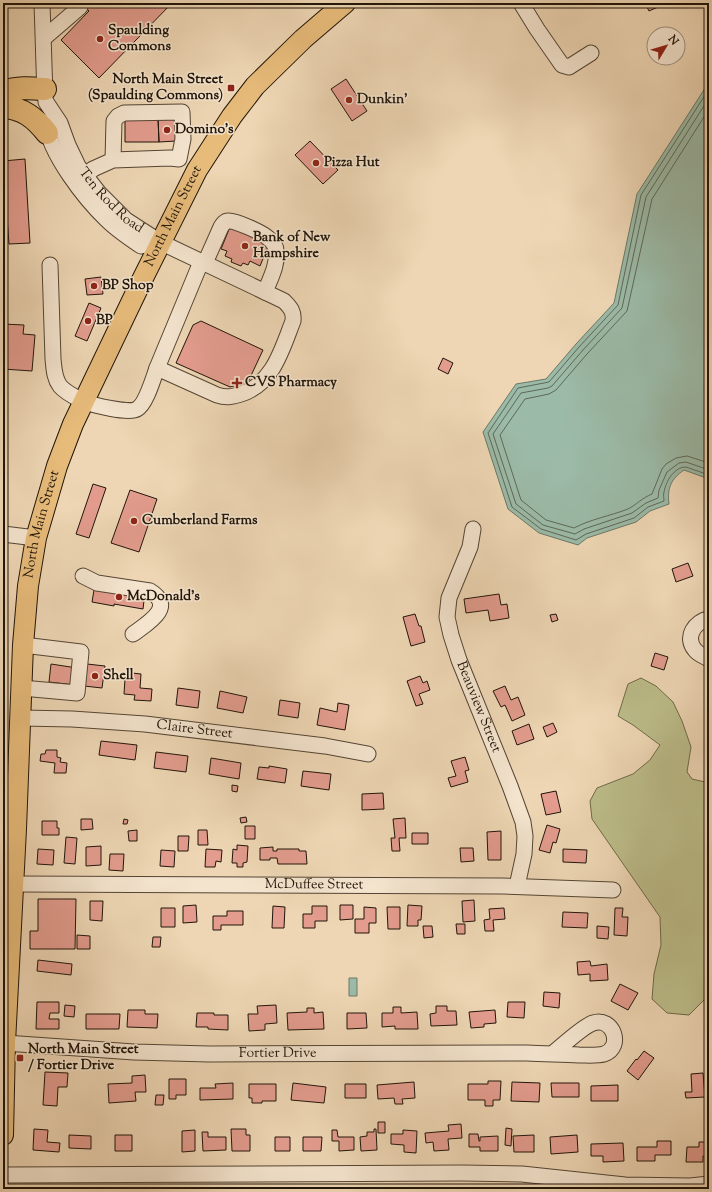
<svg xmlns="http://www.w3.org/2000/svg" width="712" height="1192" font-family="'Sorts Mill Goudy',serif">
	<rect width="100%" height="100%" fill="#eed6b4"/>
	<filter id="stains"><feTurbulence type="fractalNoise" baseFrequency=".005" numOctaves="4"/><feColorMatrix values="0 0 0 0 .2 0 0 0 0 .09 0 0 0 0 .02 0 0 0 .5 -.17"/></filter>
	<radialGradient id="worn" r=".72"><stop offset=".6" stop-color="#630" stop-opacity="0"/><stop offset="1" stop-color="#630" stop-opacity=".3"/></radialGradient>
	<!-- green -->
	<path fill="#bcbd8a" stroke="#6e694a" d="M641,678L656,686L673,702L682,721L691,747L687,772L692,779L709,783V846L708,854L709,867V995L689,1015L667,1013L652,999L654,974L661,945L660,917L592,819L590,801L597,788L633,774L650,760L660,745L633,725L618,716L628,684Z"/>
	<!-- water -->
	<path fill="#9bbaa7" stroke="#6a7868" d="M709,82V479L684,470C671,479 667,488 669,504L650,511L636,522L587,538L578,545L539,533L508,509L483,432L516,384L546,379L576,344L614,303L637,194Z
		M349,978H357V996H349Z"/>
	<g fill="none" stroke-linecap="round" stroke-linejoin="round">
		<!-- shore -->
		<path stroke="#5e6858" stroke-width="1" d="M709,89L641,195L618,305L579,347L549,382L518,388L488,433L512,507L541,529L576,540L586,534L634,518L648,507L664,501C664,498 663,495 664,492C666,481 674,467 686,467L709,475
			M709,98L646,197L622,308L583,350L552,386L548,388L521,393L493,434L516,504L543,525L575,534L584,529L632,513L646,503L658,498L659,490L667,472L679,463L686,462L709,470
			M709,109L652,199L627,311L587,354L556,390L549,394L525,399L500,435L521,500L546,520L574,528C591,519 610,516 628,509C636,505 642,498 652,494L662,469L666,464L676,458L687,456L709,463"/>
	</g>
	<!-- building -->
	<path fill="#e39c8e" stroke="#201509" d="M81,3H172L99,78L61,40L89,11Z
		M645,3H667L649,11Z
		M346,79L367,111L352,121L331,89Z
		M158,118H176V141L159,142Z
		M158,118L159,142H125V119Z
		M310,141L338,170L323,184L295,155Z
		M25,159L30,243L9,244L7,217H3V161Z
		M230,227L269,244L260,266L250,261L248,265L243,263L241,266L231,262L232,259L225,256L227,251L221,249Z
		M101,277L103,294L87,295L85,279Z
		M89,303L101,308L87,341L75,336Z
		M201,321L263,350L248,382L230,387L176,363L193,325Z
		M3,324L24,325L23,334L35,335L32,371L3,369Z
		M443,358L453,363L448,374L438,369Z
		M93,484L106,488L89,538L76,534Z
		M130,490L157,499L139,552L111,543Z
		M688,563L693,576L676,582L672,569Z
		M94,590L145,592L143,609L114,604V606L92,602Z
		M499,594L501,605L507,604L509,618L490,621L488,610L466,613L464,599Z
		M415,614L419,626H421L425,642L411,646L403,617Z
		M556,614L558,620L552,622L550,615Z
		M655,653L668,657L664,670L651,666Z
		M51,664L77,668L75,685L49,682Z
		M87,664L105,666L102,688L84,686Z
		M132,673L141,674L140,688L152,689L151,701L134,700L135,695L124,694L125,679H131Z
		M420,676L423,683L427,681L430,690L419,694L423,704L416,706L407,681Z
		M505,686L511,700L518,697L525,715L512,721L505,705L501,707L493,691Z
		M178,688L200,691L198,708L176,705Z
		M220,691L247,697L243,713L217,708Z
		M280,700L300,703L298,718L278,715Z
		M338,703L349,705L345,730L317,725L320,708L337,712Z
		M553,723L557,732L547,737L543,727Z
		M529,724L534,739L517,745L512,731Z
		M101,741L137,745L135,760L99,755Z
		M46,750H57V757L61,758L60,762L67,763L66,773H54L55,763L40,761L41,754H45Z
		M156,752L188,756L186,772L154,768Z
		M465,757L469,770L465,771L468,782L451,787L448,778L456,776L451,761Z
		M211,758L241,763L239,779L209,774Z
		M269,766L287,769L285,783L257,779L259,767L269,768Z
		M303,771L331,774L329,790L301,786Z
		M232,785L238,786L237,792L232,791Z
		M556,791L561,812L546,815L541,794Z
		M383,793L384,809L362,810V794Z
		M246,817L247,822L241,823L240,818Z
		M405,818L406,838H399L400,851H392L391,838H395L393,819Z
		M81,819H92L93,829L81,830Z
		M124,819L128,820L127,824H123Z
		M42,821H57V828H59V835H42Z
		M547,825L560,829L556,843L553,842L550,853L539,850Z
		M245,826H255V839H245Z
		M137,830V841H129L128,831Z
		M198,830H207L208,845H198Z
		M501,831V860H488L487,832Z
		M412,833H428V844H412Z
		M178,836H189L188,851H178Z
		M66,837L77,838L75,864L64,863Z
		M237,845L248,846L247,862L243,863V867H237V863H232L233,849L237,850Z
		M101,846V865L86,866V847Z
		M273,847V851H277V849H299V851H306L307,864H278L277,858H270V860H260V848Z
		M460,848H473L474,861L461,862Z
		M38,849L54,850L53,865L37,864Z
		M206,849L222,850L221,862L216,861L215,867H205Z
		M563,849L587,850L586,863L563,862Z
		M161,850L175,851L174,867L160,866Z
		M110,854H124L123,871L109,870Z
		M38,899H76L75,949H30V931H38Z
		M474,900L475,921L463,922L462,901Z
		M90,901H103L102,921L90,920Z
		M196,905L197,922L183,923V906Z
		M340,905H353V919L340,920Z
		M408,905L422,906L421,920H418V926H407Z
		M273,906L285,907L284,928H272Z
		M312,906H327V921H315V928H303V914H312Z
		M364,907L376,908V923H369V933H355V919H364Z
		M387,907H400V929H388Z
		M161,908H175V927H161Z
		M504,908L505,919L493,920L494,931H485L484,920L490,919L489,909Z
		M615,908H623L622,917H628L627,936L614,935Z
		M227,911H243V925H221V930H213V916H227Z
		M563,912L588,913L587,928L562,927Z
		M456,924H465V934H457Z
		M423,926H432L433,937L424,938Z
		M597,926L609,927L608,939L597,938Z
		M77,935L90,936V949H77Z
		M153,937H161L160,947H152Z
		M38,960L72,964L71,975L37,971Z
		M590,961L591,966L607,964L608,980L590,981V974L578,975L577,962Z
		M620,984L638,993L628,1010L611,1001Z
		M544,992L560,993L559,1008L543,1006Z
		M37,1002H59V1013H50L49,1019H59V1029H36Z
		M508,1002H525L524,1018L507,1017Z
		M65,1005L75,1006L74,1017L64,1016Z
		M276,1005L277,1023L265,1024V1030L249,1031L248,1014H258L257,1006Z
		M436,1006H447V1011H456L457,1025L431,1026L430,1014L436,1013Z
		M393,1007H401V1013L417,1012L418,1029H395V1026L382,1027V1013H393Z
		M307,1008H314V1013L323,1012L324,1029L288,1030L287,1013L307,1012Z
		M128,1010H145V1014H158L157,1028L127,1027Z
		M495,1010L496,1023L484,1024V1027L471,1028L469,1012Z
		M197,1013H214V1015H228V1030L208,1029V1027H196Z
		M347,1013H366L367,1028L347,1029Z
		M86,1014H120L119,1029H86Z
		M644,1051L654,1058L638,1080L627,1071L636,1059L637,1060Z
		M45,1072L68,1073L67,1087H58L57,1106L43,1105Z
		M703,1073L705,1097L686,1098L685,1092H692L691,1074Z
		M145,1075L146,1092H135L136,1101L109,1103L108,1084L132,1083V1076Z
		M169,1079H186V1095H176V1099H169Z
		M488,1081H501L500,1100H493V1106H485V1100H468V1084H488Z
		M414,1082L415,1098L402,1099L403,1104H395L394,1098L378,1099L377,1085Z
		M512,1082L540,1083L539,1102L511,1101Z
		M233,1083V1099L200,1100V1088H216L215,1084Z
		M293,1083L326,1087L324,1103L291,1100Z
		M551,1083H579V1097H552Z
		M249,1084H276V1101H262V1103H252V1098H249Z
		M345,1084H366V1098H345Z
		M618,1085V1101H591V1086Z
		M156,1095H164L163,1105H155Z
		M378,1122H385V1133H378Z
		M461,1124L462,1138L448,1139L449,1150L434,1151L433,1142L426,1143L425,1133L449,1131L448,1125Z
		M506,1128L512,1129L511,1146L505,1145Z
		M34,1129L48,1130L47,1142L60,1143L59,1152L33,1150Z
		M231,1129H246V1135H250V1151H232Z
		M374,1129H376L377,1150L361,1151L360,1137L367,1136V1132H374Z
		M195,1130V1151L182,1152V1131Z
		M332,1130H337L338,1137H354V1150L339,1151V1141H332Z
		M403,1130L417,1131L416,1153L404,1152V1145L391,1144V1134H403Z
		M202,1132H208V1137H226V1150L203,1151Z
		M469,1134H478L479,1141H480V1137L498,1136V1151H480V1147H469Z
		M69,1135L91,1136V1149L69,1148Z
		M115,1135H132V1151H115Z
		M534,1135V1152H514L513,1136Z
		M577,1135L578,1152L551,1154L550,1137Z
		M275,1137H290V1151H275Z
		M303,1137H322L321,1151H303Z
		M657,1141H671V1155H655V1161H637V1147H657Z
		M699,1142H709V1156H703V1162H686L687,1147H699Z
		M623,1143L624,1161L603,1162V1156H591V1144Z"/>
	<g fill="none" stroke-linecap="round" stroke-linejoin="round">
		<!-- minor casing -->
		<g stroke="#544534" stroke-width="17">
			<g id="minor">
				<path d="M42,3L45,97"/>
				<path d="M521,3L537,29L562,65L569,67L591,53"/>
				<path d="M44,38L80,7"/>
				<path id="s1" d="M46,102L60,123L68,145L78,166L99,193L126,220L160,242L284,301C291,308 294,312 293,321C282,349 273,384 241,394C232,397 226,398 217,395L157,368C153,379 146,404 137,409C129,414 92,405 83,401C75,397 66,393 60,386C54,378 54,368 53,359L50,265"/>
				<path d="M46,123C49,153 85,199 107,220C117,230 129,238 141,246L160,242"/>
				<path d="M85,176L93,169L113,160L170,158L179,159L183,139L182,112L124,113L118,116L114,121L113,160"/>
				<path d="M205,263L221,227C223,224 225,221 228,221C235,220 263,233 268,238C272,241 276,246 276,251C278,265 270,279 265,292"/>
				<path d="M157,368L201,262"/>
				<path id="s2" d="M473,529L470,547L449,598L447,617L451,635L459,660L510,786L523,822L525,836L524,854L517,886"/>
				<path d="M3,534L36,538"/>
				<path d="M83,576L97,583L150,591C176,607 148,623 133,634"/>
				<path d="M709,619C695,621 684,637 695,650C699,655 704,656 709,659"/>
				<path d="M22,688L77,693L81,652L23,645"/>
				<path id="s3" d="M21,718L72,719L145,724L325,746L368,754"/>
				<path id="s4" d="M14,884L502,886L613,890"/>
				<path id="s5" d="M5,1043L134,1052L209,1054L527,1053C545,1054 562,1054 579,1055C587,1055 596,1056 604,1054C624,1047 613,1016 593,1023C583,1026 561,1047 552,1054"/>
				<path d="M3,1175L462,1173L522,1174L625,1185L690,1186L709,1184"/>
			</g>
		</g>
		<!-- major casing -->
		<g stroke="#201509" stroke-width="22">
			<g id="major">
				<path id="s6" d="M3,1135L5,1043L16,829L23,645L28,586L36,538L57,466L73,424L141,282L197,170L232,116L255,86L303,39L345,3"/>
			</g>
		</g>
		<!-- highway casing -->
		<g stroke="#201509" stroke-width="24">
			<path id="highway" d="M3,92C17,87 30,88 45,89
				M3,107C23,108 35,118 47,133"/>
		</g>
		<!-- minor -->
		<use href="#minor" stroke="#f4e4ce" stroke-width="15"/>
		<!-- major -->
		<use href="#major" stroke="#e7bb7a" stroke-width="20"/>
		<!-- highway -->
		<use href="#highway" stroke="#e7bb7a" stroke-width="22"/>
	</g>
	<!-- markers -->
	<g fill="#8f2418" stroke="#f4e4ce" stroke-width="1.5">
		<circle cx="100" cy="39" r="4"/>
		<rect x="227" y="84" width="8" height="8" rx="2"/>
		<circle cx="349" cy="100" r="4"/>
		<circle cx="167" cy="130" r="4"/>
		<circle cx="316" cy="163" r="4"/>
		<circle cx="245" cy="246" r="4"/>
		<circle cx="94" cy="286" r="4"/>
		<circle cx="88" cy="321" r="4"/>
		<path d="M235 377h4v4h4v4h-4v4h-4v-4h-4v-4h4z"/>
		<circle cx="134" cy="521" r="4"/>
		<circle cx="119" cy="597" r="4"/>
		<circle cx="95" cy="676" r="4"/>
		<rect x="16" y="1054" width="8" height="8" rx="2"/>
	</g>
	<g text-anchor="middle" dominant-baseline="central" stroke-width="3" stroke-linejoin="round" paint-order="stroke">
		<!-- poi labels -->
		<g font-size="14" font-weight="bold" fill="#201509" stroke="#f4e4ce" text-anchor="start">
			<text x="108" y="31">Spaulding<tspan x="108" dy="16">Commons</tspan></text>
			<text x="223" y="80" text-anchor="end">North Main Street<tspan x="223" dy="16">(Spaulding Commons)</tspan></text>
			<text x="357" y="100">Dunkin'</text>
			<text x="175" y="130">Domino's</text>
			<text x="324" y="163">Pizza Hut</text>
			<text x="253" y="238">Bank of New<tspan x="253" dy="16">Hampshire</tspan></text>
			<text x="102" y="286">BP Shop</text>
			<text x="96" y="321">BP</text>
			<text x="245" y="383">CVS Pharmacy</text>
			<text x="142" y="521">Cumberland Farms</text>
			<text x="127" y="597">McDonald's</text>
			<text x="103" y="676">Shell</text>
			<text x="28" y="1050">North Main Street<tspan x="28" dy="16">/ Fortier Drive</tspan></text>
		</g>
		<!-- street labels -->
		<g font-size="14" fill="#201509" stroke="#f4e4ce">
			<text stroke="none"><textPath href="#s1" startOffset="120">Ten Rod Road</textPath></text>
			<text stroke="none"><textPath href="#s6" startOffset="949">North Main Street</textPath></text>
			<text stroke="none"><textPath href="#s6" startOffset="613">North Main Street</textPath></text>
			<text stroke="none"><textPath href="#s2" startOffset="188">Beauview Street</textPath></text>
			<text stroke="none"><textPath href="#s3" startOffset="174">Claire Street</textPath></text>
			<text stroke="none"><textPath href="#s4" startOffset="300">McDuffee Street</textPath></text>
			<text stroke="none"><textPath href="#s5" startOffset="273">Fortier Drive</textPath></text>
		</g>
	</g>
	<!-- margin -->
	<rect width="712" height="1192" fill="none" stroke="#eed6b4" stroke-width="16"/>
	<rect x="4" y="4" width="704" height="1184" fill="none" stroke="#201509" stroke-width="2"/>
	<rect x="8" y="8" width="696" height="1176" fill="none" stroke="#201509"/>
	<!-- north arrow -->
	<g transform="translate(666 46) rotate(52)"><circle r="19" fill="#f4e4ce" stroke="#9f917f"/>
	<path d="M0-3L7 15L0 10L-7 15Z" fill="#8f2418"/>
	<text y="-6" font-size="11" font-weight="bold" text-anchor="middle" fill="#201509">N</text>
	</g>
	<rect width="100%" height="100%" filter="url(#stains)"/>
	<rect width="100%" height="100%" fill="url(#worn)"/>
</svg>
